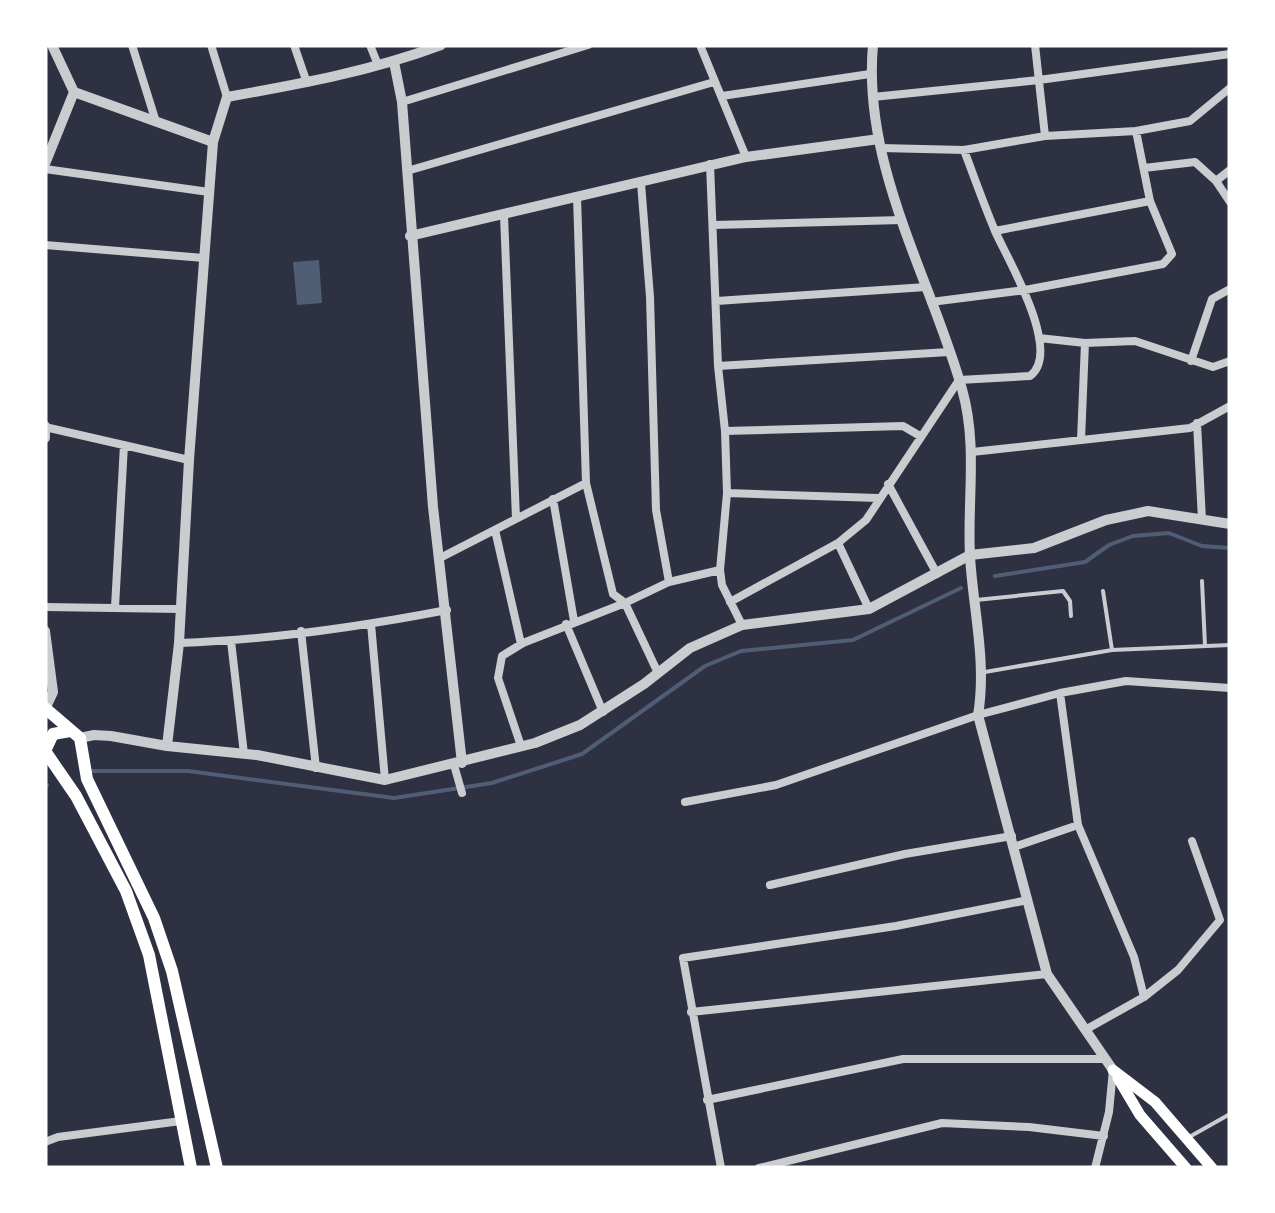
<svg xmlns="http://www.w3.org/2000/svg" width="1275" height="1213" font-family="'Playfair Display',serif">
	<rect width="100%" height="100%" fill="#2d3142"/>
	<!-- water -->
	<path fill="#4f5d75" d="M319,260L322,303L297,305L293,262Z"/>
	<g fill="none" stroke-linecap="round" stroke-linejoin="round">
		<!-- stream -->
		<path stroke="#4f5d75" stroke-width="4" d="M995,576L1085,562L1109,545L1133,536L1169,533L1202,546L1230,548
			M91,771H188L394,798L492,783L582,754L705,666L741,651L853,640L961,588
			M45,787L47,785"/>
		<!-- service -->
		<path stroke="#caccd0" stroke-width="4" d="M1202,581L1205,646
			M1103,591L1112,650
			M976,600L1063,591L1070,601L1071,616
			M985,672L1112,650L1230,645
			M1191,1136L1230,1114"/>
		<!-- minor -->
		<path stroke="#caccd0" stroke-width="8" d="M132,45L156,122
			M211,45L227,97
			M294,45L307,83
			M370,45L378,65
			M700,45L746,157
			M1035,45L1045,136
			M722,96L870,74
			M873,97L1039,80L1230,54
			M402,102L588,45
			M881,148L964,150L1045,136L1136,131L1190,121L1230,88
			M710,164L718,366L725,431L727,493L720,570L722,585L742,625
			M1144,168L1195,162L1216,181L1230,202
			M45,169L209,192
			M407,171L714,82
			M1216,181L1230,170
			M641,183L650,297L656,510L669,582
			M577,196L586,483L613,594L625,603L658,673
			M713,225L902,220
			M995,231L1150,201
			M45,245L204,258
			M717,301L926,287
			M931,302L1025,290L1163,264L1172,254L1150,201L1136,131
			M1039,338L1085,343
			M1191,361L1212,299L1230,289
			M718,366L949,352
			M1197,423L1202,520
			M45,427L189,460
			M725,431L903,426L920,436
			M1081,440L1085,343L1135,341L1213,367L1230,361
			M972,452L1190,428L1230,406
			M888,484L937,574
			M727,493L878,498
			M553,499L574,621
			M516,519L586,483
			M495,530L521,644
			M838,543L869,609
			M438,559L516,519L504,215
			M730,602L838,543L866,520L959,380L1030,376C1063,352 1008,260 995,231C984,205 974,177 964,150
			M45,607L181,609
			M115,607L124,445
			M371,624L385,780
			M566,624L603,712
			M301,631L316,768
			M231,641L244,754
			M179,643C269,640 359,627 447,610
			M1060,693L1078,825L1134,957L1144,997
			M521,746L498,678L502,656L523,643L625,603L669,582L720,570
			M454,765L462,793
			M685,802L776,785L978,715L1060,693L1126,681L1230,688
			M1014,847L1078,825
			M770,885L905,854L1012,836
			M691,1012L1047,974
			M1085,1030L1144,997L1178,970L1220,920L1192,841
			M707,1100L903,1059H1105
			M45,1142L58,1137L181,1121
			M721,1168L683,958L896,926L1028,900
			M759,1168L942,1123L1029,1127L1104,1136
			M1095,1168L1109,1112L1113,1070"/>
		<!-- tertiary -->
		<path stroke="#caccd0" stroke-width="10" d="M52,45L74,92L213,142
			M873,45C862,165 930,277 962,389C978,445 967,500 970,556C973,609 987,662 978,715L1047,974L1113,1070
			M394,62L402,102L433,507L462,763
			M45,164L74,92
			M410,236L746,157L879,139
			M45,426V438
			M45,631L53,692L45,709
			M80,738L94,735L111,736L167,746L257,755L385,780L535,743L580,725L644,684L690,648L742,625L869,609L970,555L1034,548L1106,520L1148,511L1230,524
			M167,746L179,643L189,460L213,142L227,97C300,84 372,71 441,45"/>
		<!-- secondary -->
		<path stroke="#fff" stroke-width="11" d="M1113,1070L1155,1102L1212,1168
			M1118,1078L1140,1115L1186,1168"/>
		<!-- primary -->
		<path stroke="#fff" stroke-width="12" d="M45,708L80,738L87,779L154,918L172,971L217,1168
			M45,751L76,796L126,891L149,955L191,1168
			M45,751L53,734L70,731"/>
	</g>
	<!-- border -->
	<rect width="1275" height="1213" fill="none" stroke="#ffffff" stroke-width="95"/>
</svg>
